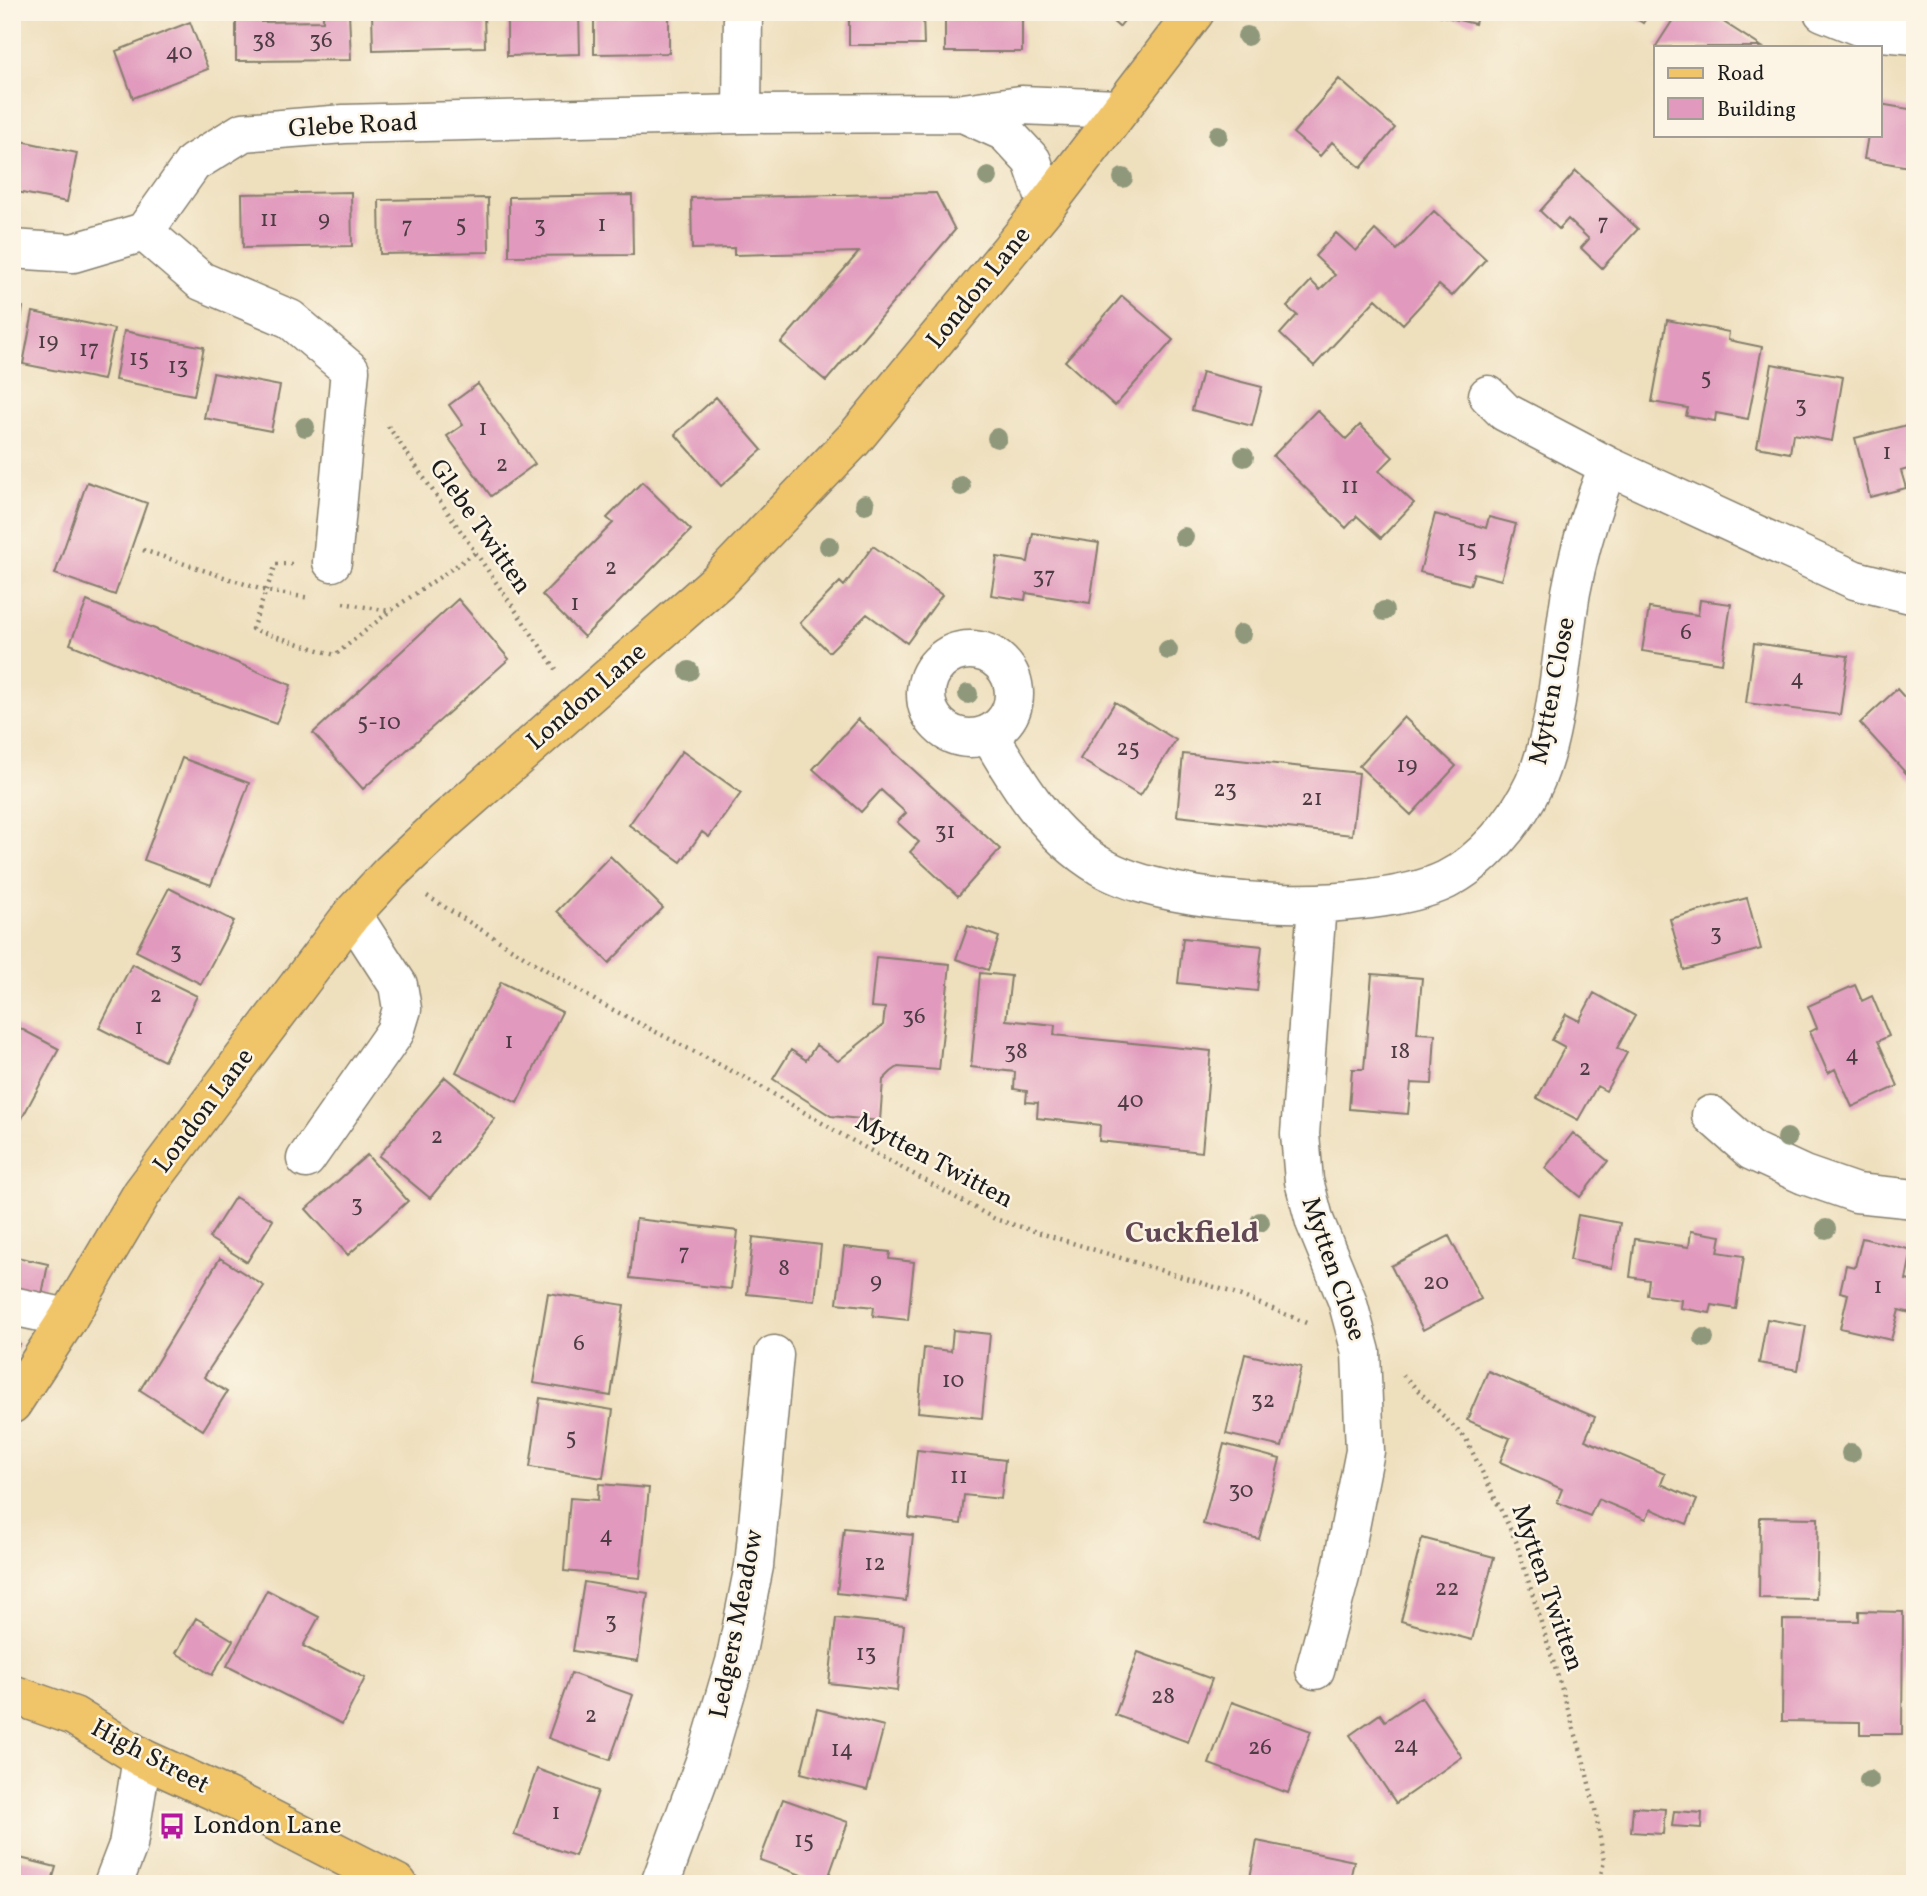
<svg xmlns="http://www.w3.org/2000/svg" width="1927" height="1896" font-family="Vollkorn,serif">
	<rect width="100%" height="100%" fill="#fcf5e5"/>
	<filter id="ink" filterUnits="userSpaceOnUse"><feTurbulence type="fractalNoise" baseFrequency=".0143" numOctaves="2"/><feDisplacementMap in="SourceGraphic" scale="14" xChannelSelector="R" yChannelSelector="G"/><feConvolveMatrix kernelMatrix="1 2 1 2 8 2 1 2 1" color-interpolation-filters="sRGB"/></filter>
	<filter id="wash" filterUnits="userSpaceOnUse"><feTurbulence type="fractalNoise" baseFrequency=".00686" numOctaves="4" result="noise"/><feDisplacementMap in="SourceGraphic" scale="28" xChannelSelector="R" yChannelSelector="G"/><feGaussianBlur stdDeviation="1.57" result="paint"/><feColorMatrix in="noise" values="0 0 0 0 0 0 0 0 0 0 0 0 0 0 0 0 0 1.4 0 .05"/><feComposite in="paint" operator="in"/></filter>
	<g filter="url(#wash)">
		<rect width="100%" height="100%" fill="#eedfbd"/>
		<g id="blocks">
			<!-- building -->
			<path fill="#e19abd" d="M236,12H261V22L323,21V12H349L351,60L236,61Z
				M372,12H484L485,47L373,50Z
				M507,12H579L580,54L507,56Z
				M594,12H669V53L594,54Z
				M849,12H923L924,45H849Z
				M945,12H1022V52H945Z
				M1102,12H1131L1119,27Z
				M1426,12H1478L1475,24Z
				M1626,12H1650L1643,23Z
				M1678,12H1708L1762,47H1658L1656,46Z
				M190,22L208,69L133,98L116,51Z
				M1339,79L1395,128L1361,168L1332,142L1320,156L1293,133Z
				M1880,104L1915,110V168L1864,159L1868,135H1880Z
				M12,139L77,153L67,202L12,191Z
				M1576,171L1638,229L1602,268L1581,248L1589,239L1568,219L1559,229L1540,211Z
				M351,192L352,246L243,248L242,194Z
				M936,193L955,230L826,381L781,343L859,252L734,255V248L692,249L691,198Z
				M632,195L633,255L509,256V197Z
				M488,198L489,252L380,254L379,200Z
				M1434,211L1486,259L1452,296L1439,285L1403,324L1376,299L1314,366L1280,334L1297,315L1287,307L1311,281L1320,290L1335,275L1315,256L1336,233L1356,251L1375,230L1397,250Z
				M1122,296L1173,340L1115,406L1065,361Z
				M12,305L23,307L15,357L12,356Z
				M33,312L114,329L103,380L23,364Z
				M1667,320L1729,332L1728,340L1762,347L1748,419L1716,413L1715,421L1686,416L1688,408L1652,402Z
				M124,331L204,347L194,395L115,380Z
				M1772,364L1843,377L1832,441L1793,434L1790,453L1757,447Z
				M1202,372L1262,387L1252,426L1192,410Z
				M213,373L280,386L271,431L204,418Z
				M478,384L535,464L491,496L447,436L463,425L449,405Z
				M716,397L762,450L721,486L675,434Z
				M1317,410L1346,439L1360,425L1393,457L1379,471L1414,503L1381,538L1357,516L1346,528L1273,456Z
				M1915,423V467L1901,471L1906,488L1870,497L1855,438Z
				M87,482L147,503L115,595L55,574Z
				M642,482L691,530L584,637L542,595L613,523L607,518Z
				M1435,514L1486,528L1489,517L1516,524L1501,580L1474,573L1470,585L1420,572Z
				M1033,533L1099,543L1090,603L1026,593L1025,600L991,595L997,557L1028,562Z
				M873,546L942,595L907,643L867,614L829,652L800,623L840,582L844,586Z
				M458,599L509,659L363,789L313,733Z
				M1700,600L1731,604L1722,663L1642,651L1649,608L1698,615Z
				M87,601L291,685L276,724L177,688L70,644Z
				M1754,643L1848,656L1840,715L1746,703Z
				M1897,689L1915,709V783L1860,723Z
				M1115,702L1176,740L1140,796L1080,759Z
				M1404,717L1456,766L1411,815L1359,766Z
				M858,719L1000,849L958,896L910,852L919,842L897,822L906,813L881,790L861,812L813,769Z
				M682,751L741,793L709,837L702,832L681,862L629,825Z
				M1183,754L1359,773L1352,835L1177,816Z
				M182,758L249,783L211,885L144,860Z
				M610,856L663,908L609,963L557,911Z
				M169,888L234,921L201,984L136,951Z
				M1747,898L1761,949L1684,970L1670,919Z
				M968,926L999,937L988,970L956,959Z
				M1183,938L1262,946L1257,991L1178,983Z
				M876,957L950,964L939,1070L898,1067L891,1072L883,1080L880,1121L831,1116L773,1079L791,1050L806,1060L816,1045L838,1061L883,1025L885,1008L871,1007Z
				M132,964L197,996L164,1061L99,1028Z
				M980,973L1011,976L1006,1020L1055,1025L1054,1035L1211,1051L1202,1152L1099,1141L1100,1125L1037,1118L1038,1103L1026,1102L1027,1091L1014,1089L1015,1072L971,1067Z
				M1372,974L1422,978L1417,1033L1435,1034L1432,1084L1411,1083L1408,1114L1349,1109L1352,1069H1364Z
				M501,982L562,1012L517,1103L456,1072Z
				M1855,985L1862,1001L1872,996L1889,1036L1878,1041L1898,1086L1852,1107L1835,1069L1828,1073L1810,1032L1817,1028L1808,1006Z
				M1594,993L1635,1016L1617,1048L1627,1053L1606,1091L1597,1086L1578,1120L1537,1098L1565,1047L1552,1040L1566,1014L1579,1021Z
				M12,1024L59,1049L21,1120L12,1116Z
				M445,1077L495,1119L430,1198L379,1156Z
				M1573,1133L1608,1161L1580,1197L1545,1168Z
				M367,1155L408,1201L348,1255L306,1209Z
				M235,1197L273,1220L247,1262L209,1238Z
				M1578,1215L1620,1223L1612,1268L1570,1260Z
				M636,1219L738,1231L731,1289L630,1278Z
				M1691,1231L1721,1236L1718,1252L1744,1256L1736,1309L1712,1305L1710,1313L1680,1308L1681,1300L1647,1295L1649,1280L1630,1277L1635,1239L1689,1247Z
				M1449,1236L1481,1299L1423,1330L1391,1266Z
				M753,1237L821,1245L815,1301L747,1294Z
				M1862,1238L1912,1250L1906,1280L1915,1282V1300L1911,1313L1899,1310L1891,1340L1840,1328L1848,1294L1840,1292L1846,1265L1855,1267Z
				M844,1247L890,1252L889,1259L914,1262L908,1320L873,1316L874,1307L837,1303Z
				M12,1256L48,1264L42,1295L12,1289Z
				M220,1258L264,1286L204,1377L227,1392L203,1430L140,1390Z
				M548,1293L624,1305L611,1396L533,1383Z
				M1767,1319L1806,1326L1798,1370L1759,1363Z
				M953,1330L990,1334L982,1418L918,1412L924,1348L951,1351Z
				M12,1339L20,1344L12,1355Z
				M1245,1354L1301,1367L1282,1447L1226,1434Z
				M1488,1371L1595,1417L1585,1440L1665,1474L1661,1484L1697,1500L1687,1524L1651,1509L1646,1519L1598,1499L1590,1516L1557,1502L1562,1489L1500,1462L1510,1438L1467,1420Z
				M540,1398L613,1410L603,1478L530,1467Z
				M1224,1444L1280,1459L1259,1539L1203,1524Z
				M917,1450L1005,1460L1001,1499L964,1495L961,1524L909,1518Z
				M599,1484L649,1488L640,1578L564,1571L570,1498L598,1500Z
				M1760,1517L1818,1518L1816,1599L1759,1598Z
				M844,1528L913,1535L906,1601L837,1593Z
				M1422,1538L1494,1557L1472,1640L1401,1621Z
				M584,1582L648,1593L638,1661L573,1651Z
				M267,1590L319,1617L303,1646L365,1678L342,1724L227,1666Z
				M1859,1611L1903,1612L1902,1734H1860V1722L1782,1721L1783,1620L1859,1621Z
				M196,1618L233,1640L212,1675L176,1653Z
				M836,1618L904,1625L897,1691L829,1683Z
				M1138,1652L1212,1679L1188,1742L1115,1715Z
				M571,1673L633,1695L610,1760L548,1738Z
				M1421,1697L1462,1757L1396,1803L1350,1735L1380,1714L1385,1721Z
				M1232,1702L1311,1731L1288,1793L1209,1764Z
				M817,1709L884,1726L867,1790L801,1773Z
				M537,1769L598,1791L575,1856L514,1835Z
				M783,1799L848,1822L826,1884L760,1860Z
				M1633,1807L1665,1809L1663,1834L1631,1832Z
				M1674,1811L1702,1813L1701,1828L1672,1826Z
				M1257,1841L1354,1861L1349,1884H1276L1250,1878Z
				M12,1856L56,1867L51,1884H12Z"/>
		</g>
	</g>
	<g filter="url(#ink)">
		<use href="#blocks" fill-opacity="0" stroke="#857e6c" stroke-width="2"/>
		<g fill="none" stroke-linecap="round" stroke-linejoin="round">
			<!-- minor casing -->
			<g stroke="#857e6c" stroke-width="41">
				<path id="minor" d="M1823,12L1871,31L1915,35
					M963,113L1005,132L1032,161L1047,205
					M742,114L743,12
					M144,232L201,281L290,319L350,370L332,562
					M12,249L73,253L144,232L193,163L243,132L344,124L742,114L963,113L1021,105L1118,109
					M1488,395L1505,412L1608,466L1855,580L1915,595
					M926 694a44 44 0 1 1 88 0a44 44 0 1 1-88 0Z
					M989,734C1018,784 1049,836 1100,866C1171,909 1371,916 1446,880C1482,862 1517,821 1534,784C1558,732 1561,650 1571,592C1579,549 1592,507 1608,466
					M1711,1115L1752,1151L1804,1175L1856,1193L1915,1199
					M306,1159L395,1032L402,1009L398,985L352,914
					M12,1306L68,1318
					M1315,1670L1341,1573L1365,1451L1361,1352L1347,1300L1315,1222L1304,1181L1300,1134L1317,904
					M113,1884L128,1845L142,1758
					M660,1884L708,1753L735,1662L754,1566L774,1355"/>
			</g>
			<!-- major casing -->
			<g stroke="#857e6c" stroke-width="41">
				<path id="major" d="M12,1404L68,1318L142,1193L352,914L390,873L444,822L718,581L854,439L1047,205L1195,12
					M12,1694L74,1716L142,1758L234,1800L398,1884"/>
			</g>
			<!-- path -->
			<path stroke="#857e6c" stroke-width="4.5" stroke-dasharray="2 5" stroke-linecap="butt" d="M388,426L556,669
				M143,550L266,591L310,598
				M292,564H276L252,629L335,655L390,611L475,553
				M343,603L389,611
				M427,896L596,1001L755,1083L844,1136L995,1219L1234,1293L1309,1324
				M1403,1375L1466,1439L1516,1541L1583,1758L1595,1809L1604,1861L1599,1884"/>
			<!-- minor -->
			<use href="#minor" stroke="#fff" stroke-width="38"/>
			<!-- major -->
			<use href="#major" stroke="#f0c469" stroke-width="38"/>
		</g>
		<!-- trees -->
		<g fill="#90987b">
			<circle cx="1247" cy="36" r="10"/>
			<circle cx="1218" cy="135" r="10"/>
			<circle cx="988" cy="177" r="10"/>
			<circle cx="1123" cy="178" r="10"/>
			<circle cx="305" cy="427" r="10"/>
			<circle cx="997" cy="438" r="10"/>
			<circle cx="1244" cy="457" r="10"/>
			<circle cx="961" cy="486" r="10"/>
			<circle cx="865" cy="504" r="10"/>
			<circle cx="1184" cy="537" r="10"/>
			<circle cx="829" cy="546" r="10"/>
			<circle cx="1384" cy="611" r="10"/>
			<circle cx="1241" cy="634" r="10"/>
			<circle cx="1168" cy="650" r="10"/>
			<circle cx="689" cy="671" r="10"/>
			<circle cx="968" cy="694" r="10"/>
			<circle cx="1787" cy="1138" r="10"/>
			<circle cx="1260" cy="1222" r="10"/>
			<circle cx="1826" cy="1229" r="10"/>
			<circle cx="1704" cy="1338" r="10"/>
			<circle cx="1851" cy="1453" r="10"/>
			<circle cx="1869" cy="1780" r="10"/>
		</g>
	</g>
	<!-- icons -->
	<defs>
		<g id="bus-bare" transform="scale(2.1)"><path d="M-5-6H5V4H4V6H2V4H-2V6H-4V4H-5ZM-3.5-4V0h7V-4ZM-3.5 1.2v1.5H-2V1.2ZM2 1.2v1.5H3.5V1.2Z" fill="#b5179e" stroke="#fcf5e5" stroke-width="2.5" paint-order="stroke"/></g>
	</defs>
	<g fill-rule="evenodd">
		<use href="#bus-bare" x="172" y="1826"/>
	</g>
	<g text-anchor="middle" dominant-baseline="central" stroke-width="5" stroke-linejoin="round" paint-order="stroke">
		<!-- number labels -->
		<g font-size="23" fill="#4d3c44">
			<text x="264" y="41">38</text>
			<text x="321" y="41">36</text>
			<text x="179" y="53">40</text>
			<text x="269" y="220">11</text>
			<text x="324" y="220">9</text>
			<text x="1603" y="224">7</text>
			<text x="461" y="225">5</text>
			<text x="602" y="225">1</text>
			<text x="540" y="226">3</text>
			<text x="407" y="227">7</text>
			<text x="48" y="342">19</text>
			<text x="89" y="350">17</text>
			<text x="139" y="359">15</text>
			<text x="178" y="367">13</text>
			<text x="1706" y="378">5</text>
			<text x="1801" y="406">3</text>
			<text x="483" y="429">1</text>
			<text x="1887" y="453">1</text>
			<text x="502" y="465">2</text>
			<text x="1350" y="487">11</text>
			<text x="1467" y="550">15</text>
			<text x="611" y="568">2</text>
			<text x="1044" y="577">37</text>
			<text x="575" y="604">1</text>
			<text x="1686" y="633">6</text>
			<text x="1797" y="679">4</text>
			<text x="379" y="723">5-10</text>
			<text x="1128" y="749">25</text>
			<text x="1407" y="766">19</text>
			<text x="1225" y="790">23</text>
			<text x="1312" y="799">21</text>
			<text x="945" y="832">31</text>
			<text x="1716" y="934">3</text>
			<text x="176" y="952">3</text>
			<text x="156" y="996">2</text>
			<text x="914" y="1017">36</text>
			<text x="139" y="1028">1</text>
			<text x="509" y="1042">1</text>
			<text x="1016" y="1052">38</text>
			<text x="1400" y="1052">18</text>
			<text x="1852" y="1055">4</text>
			<text x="1585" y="1069">2</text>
			<text x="1130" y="1101">40</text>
			<text x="437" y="1137">2</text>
			<text x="357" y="1205">3</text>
			<text x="684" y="1254">7</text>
			<text x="784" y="1269">8</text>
			<text x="876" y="1282">9</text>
			<text x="1436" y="1283">20</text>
			<text x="1878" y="1287">1</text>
			<text x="579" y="1344">6</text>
			<text x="953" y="1381">10</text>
			<text x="1263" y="1401">32</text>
			<text x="571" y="1438">5</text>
			<text x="959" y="1477">11</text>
			<text x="1241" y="1491">30</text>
			<text x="606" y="1536">4</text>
			<text x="875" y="1564">12</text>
			<text x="1447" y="1589">22</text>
			<text x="611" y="1622">3</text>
			<text x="866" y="1654">13</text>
			<text x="1163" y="1697">28</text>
			<text x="591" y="1716">2</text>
			<text x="1406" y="1746">24</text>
			<text x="1260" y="1748">26</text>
			<text x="842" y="1750">14</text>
			<text x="556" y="1813">1</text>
			<text x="804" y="1841">15</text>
		</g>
		<!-- street labels -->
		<g font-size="26" fill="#1c1c1c" stroke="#fcf5e5">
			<text transform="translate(353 126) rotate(-3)">Glebe Road</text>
			<text transform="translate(979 288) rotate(-51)">London Lane</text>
			<text transform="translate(480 527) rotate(55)">Glebe Twitten</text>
			<text transform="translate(1553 691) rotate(-79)">Mytten Close</text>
			<text transform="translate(587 697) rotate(-41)">London Lane</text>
			<text transform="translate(204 1111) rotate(-53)">London Lane</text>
			<text transform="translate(934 1161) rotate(28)">Mytten Twitten</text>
			<text transform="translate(1333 1269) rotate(71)">Mytten Close</text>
			<text transform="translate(1547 1588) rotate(71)">Mytten Twitten</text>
			<text transform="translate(737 1624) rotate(-79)">Ledgers Meadow</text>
			<text transform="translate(150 1757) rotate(28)">High Street</text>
		</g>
		<!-- poi labels -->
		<g font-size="26" fill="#1c1c1c" stroke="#fcf5e5" text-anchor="start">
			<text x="193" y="1826">London Lane</text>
		</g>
		<!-- quarter labels -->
		<g font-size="30" font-weight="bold" fill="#614854" stroke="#fcf5e5">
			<text x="1192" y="1234">Cuckfield</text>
		</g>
	</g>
	<!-- margin -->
	<rect width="1927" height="1896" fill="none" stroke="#fcf5e5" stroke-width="42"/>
	<!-- legend -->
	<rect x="1654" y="46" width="228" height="91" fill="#fcf5e5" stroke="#a29e95" stroke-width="2"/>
	<rect x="1668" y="68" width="35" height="10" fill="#f0c469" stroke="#a29e95" stroke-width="2"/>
	<text x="1717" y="80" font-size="21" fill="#1c1c1c">Road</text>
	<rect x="1668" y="98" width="35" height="21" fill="#e19abd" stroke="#a29e95" stroke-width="2"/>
	<text x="1717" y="116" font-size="21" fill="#1c1c1c">Building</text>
</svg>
